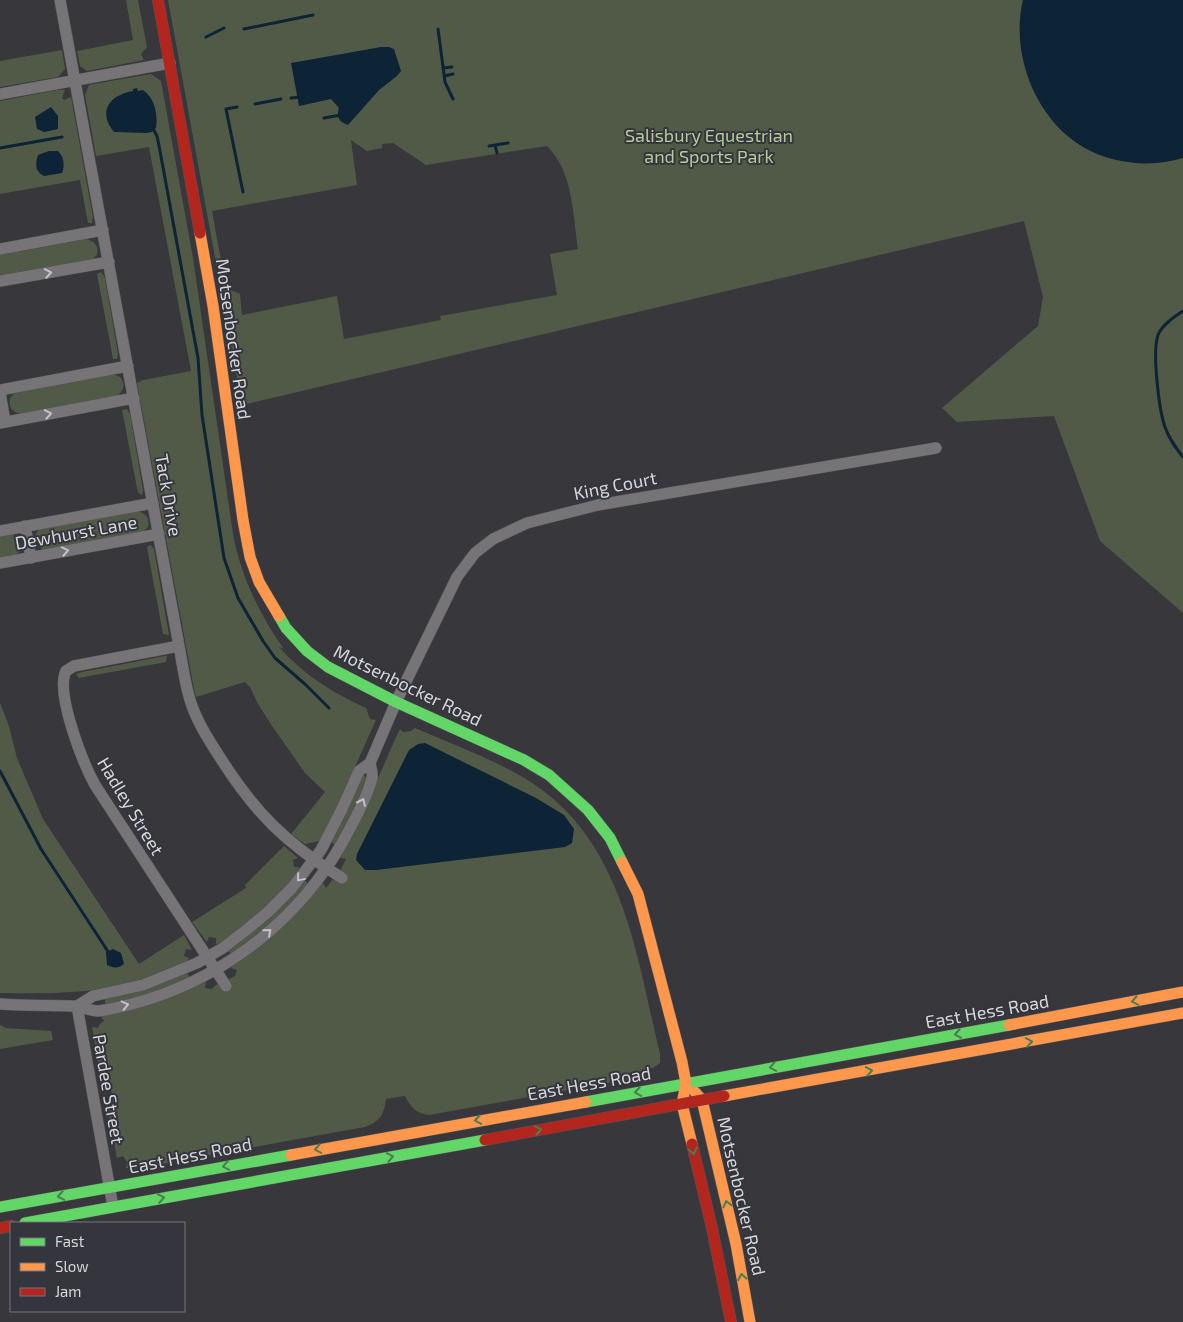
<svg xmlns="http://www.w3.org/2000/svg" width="1183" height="1322" font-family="'Exo 2',sans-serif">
	<rect width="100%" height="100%" fill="#37373c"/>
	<!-- green -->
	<path fill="#515a47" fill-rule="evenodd" d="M126,0H138L147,47L141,54L144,60L87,71L80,66L77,51L133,40Z
		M168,0H1183V613L1100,541L1054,416L957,422L942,408L1038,326L1043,297L1024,221L242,405ZM351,140L367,151L382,148V144L393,143L426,165L547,146C573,171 573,215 578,249L550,254L557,295L440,316L441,320L344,339L337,296L242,315L240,294L226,288L212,211L357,185Z
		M62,50L65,69L58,77L0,87V61Z
		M151,74L161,81L193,258L233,534C241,576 259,614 284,649L279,647C304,675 333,693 366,708L370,719L376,720L332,818L320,841L305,844L291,834L325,792L305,773L272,726L258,704L250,687L245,682L196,697L194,689L137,383L143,380L191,371L149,147L96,156L85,95L89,85L93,84Z
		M57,90H65L62,98L64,100L71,97L93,217L92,223H88L80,180L0,194V101Z
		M87,239C95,242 99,246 97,255L91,261L0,278V255Z
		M101,272L105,278L118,354L117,359H113L97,274Z
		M113,374L120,377C126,385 124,390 117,396L21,414C12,412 8,407 10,398L15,392Z
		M127,409L130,414L143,490L142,495L138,493L122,410Z
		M138,511C146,514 150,517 148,527L142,533L44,550L35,543L34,537L39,529Z
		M11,534C18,537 26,547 17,554C13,557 5,557 0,559V536Z
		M151,545L154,549L169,635L163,634L147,547Z
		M165,656H167L166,662L79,678L76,674L82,672Z
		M0,703L9,726L17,758L43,819L139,964L184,935L192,950L186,949L184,956L189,958L188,960C180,966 169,969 160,973C108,994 55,994 0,993Z
		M415,728C452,744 491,758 526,779C623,838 636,954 660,1054V1063L653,1068L645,1069L646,1076L429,1115C417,1114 410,1107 405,1096L386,1099C384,1114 381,1121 365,1127L133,1169L126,1168L127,1162L123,1156L117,1158L106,1103V1101L112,1103C115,1093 105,1083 108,1073L105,1070L101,1074L99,1069L92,1027L98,1028L100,1024L104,1021L100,1015L206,982L205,988L212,989L216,985L235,976L237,970L231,968L233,965L251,953L323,883L326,888L341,869L346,859L340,858L341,856L367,803L397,735L400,729L403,732L411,731Z
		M364,775L367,779L346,826L335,844H333L331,840L362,776Z
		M284,846L298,858L293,860L294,867H299C294,890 240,928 221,943L216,944V938L209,937L207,942L192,922L246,888L245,885Z
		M304,881H306L308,885L269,927L231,954L229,952V950Z
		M188,973L189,978L146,995L106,1005L105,1003V999L147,988Z
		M0,1025L6,1028L51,1031L53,1040L0,1049Z"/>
	<!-- water -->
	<path fill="#0d2336" d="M1023,0H1183V158C1151,168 1112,164 1083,147C1035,119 1010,53 1023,0Z
		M381,47H389L394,49L401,71L397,76L379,90L348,125C339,122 336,117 339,108L331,99L299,106L291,63Z
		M137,88L138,91L143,90C155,98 158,115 156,128L152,132L147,133L114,132C97,111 110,95 133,91V89Z
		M51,107L58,116V129L44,132L37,129L35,117Z
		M49,151H58C64,157 65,165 62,173L44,176C35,171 35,165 38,155Z
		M425,743L536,798L564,815L574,829L572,843L565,847L376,870H365L356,860L357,854L409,750L418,744Z
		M113,949L121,953L124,964C118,969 113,968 107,965L106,952Z"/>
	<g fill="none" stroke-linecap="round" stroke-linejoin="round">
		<!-- stream -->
		<path stroke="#0d2336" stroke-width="3" d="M244,29L313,15
			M438,29L445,82L453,99
			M206,37L224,28
			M443,68L452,67
			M444,76L453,74
			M291,98L301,97
			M255,104L281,99
			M237,107L226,109L243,192
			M324,118L341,115
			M152,127L157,136L160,151L198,358L202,415L224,558L238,598L263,641L275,658L306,685L329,708
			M495,145L497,153
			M489,146L508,143
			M0,148L62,137
			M1183,311C1174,317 1162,325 1158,335C1152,352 1159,410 1165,427C1169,439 1176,448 1183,457
			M0,771L41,849L109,953"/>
		<!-- street casing -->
		<g stroke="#545458" stroke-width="12">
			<path id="street" d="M60,0L179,646C183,666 185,687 192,706C199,725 210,742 221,759C256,814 287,844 342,878
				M0,94L170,63
				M0,249L103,230
				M0,281L109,262
				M0,390L128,366
				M0,392L5,422
				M0,423L134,398
				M25,526L31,558
				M0,531L153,503
				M0,563L159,534
				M179,646L74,666L66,671C55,693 83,763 95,785L226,986
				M0,1004C25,1006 50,1005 76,1006C83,1007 90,1011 98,1011C115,1009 133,1004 149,999C230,973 300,917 342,843C351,827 368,795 372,778C373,774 371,768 370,763
				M77,1006L93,996L143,985L197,963L223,948L245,931L268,912L292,888L321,850L342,809L359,771L370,763L396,702L457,577L475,553L493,539L527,523L598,505L936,448
				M77,1006L113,1207"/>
		</g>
		<!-- fast casing -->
		<g stroke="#545458" stroke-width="12">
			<path id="fast" d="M279,616L286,628L307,651L328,667L396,702L524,760L549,775L588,810L610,838L622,862
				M586,1102L1009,1025
				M0,1207L291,1155
				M25,1223L485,1140"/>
		</g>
		<!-- slow casing -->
		<g stroke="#545458" stroke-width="12">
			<path id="slow" d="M200,233L213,306L243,520L250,557L259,582L279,616
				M622,862L638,894L682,1062L686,1083L682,1104L692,1144
				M1009,1025L1183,992
				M695,1092L702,1100L736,1244L750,1322
				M724,1096L1183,1013
				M291,1155L586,1102"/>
		</g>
		<!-- jam casing -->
		<g stroke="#545458" stroke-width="12">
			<path id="jam" d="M158,0L200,233
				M485,1140L724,1096
				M692,1144L712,1228L731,1322
				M0,1228L11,1226"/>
		</g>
		<!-- street -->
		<use href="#street" stroke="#777478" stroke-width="11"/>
		<!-- fast -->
		<use href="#fast" stroke="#63d668" stroke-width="11"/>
		<!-- slow -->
		<use href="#slow" stroke="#ff974d" stroke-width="11"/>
		<!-- jam -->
		<use href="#jam" stroke="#b3261e" stroke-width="11"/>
	</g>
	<!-- one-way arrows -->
	<defs><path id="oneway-chevron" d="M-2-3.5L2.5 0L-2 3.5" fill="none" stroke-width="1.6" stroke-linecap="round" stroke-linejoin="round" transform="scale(1.25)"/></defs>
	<g stroke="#c3c2c7">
		<use href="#oneway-chevron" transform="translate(48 273) rotate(-10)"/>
		<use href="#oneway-chevron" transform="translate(48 414) rotate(-10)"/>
		<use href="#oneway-chevron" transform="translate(65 551) rotate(-11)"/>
		<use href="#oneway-chevron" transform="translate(362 802) rotate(-66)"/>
		<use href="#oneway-chevron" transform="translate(300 878) rotate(130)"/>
		<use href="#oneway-chevron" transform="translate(268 932) rotate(-41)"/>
		<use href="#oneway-chevron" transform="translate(125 1005) rotate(-13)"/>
	</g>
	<g stroke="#4a7d51">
		<use href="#oneway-chevron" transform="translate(1135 1001) rotate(169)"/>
		<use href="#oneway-chevron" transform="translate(958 1034) rotate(170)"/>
		<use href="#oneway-chevron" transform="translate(1029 1042) rotate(-10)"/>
		<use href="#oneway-chevron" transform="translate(773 1067) rotate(170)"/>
		<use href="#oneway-chevron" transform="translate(869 1071) rotate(-10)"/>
		<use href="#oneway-chevron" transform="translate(638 1092) rotate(170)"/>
		<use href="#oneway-chevron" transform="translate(478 1120) rotate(170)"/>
		<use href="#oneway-chevron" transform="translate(538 1130) rotate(-10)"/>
		<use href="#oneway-chevron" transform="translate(318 1149) rotate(170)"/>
		<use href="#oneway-chevron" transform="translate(693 1151) rotate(77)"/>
		<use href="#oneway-chevron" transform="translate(390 1157) rotate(-11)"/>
		<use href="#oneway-chevron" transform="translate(226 1166) rotate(169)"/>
		<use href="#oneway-chevron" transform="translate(61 1196) rotate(170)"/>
		<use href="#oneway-chevron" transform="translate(161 1198) rotate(-10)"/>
		<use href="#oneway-chevron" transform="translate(727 1204) rotate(-103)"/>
		<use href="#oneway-chevron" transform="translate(742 1277) rotate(-100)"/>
	</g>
	<g text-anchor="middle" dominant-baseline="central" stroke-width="4" stroke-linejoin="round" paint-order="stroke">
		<!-- park labels -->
		<g font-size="18" fill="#b4cd96" stroke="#35353e">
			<text x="709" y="135">Salisbury Equestrian<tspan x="709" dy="21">and Sports Park</tspan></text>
		</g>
		<!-- street labels -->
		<g font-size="18" fill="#d6d6db" stroke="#35353e">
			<text transform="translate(234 339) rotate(82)">Motsenbocker Road</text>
			<text transform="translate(615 485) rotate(-11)">King Court</text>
			<text transform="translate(169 495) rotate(80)">Tack Drive</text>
			<text transform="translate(76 532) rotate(-10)">Dewhurst Lane</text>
			<text transform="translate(408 685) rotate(26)">Motsenbocker Road</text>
			<text transform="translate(131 806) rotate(59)">Hadley Street</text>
			<text transform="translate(987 1011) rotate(-10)">East Hess Road</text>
			<text transform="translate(589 1083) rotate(-10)">East Hess Road</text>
			<text transform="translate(109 1089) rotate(80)">Pardee Street</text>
			<text transform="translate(190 1155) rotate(-11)">East Hess Road</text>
			<text transform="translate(742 1196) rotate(77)">Motsenbocker Road</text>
		</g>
	</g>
	<!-- legend -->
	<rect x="10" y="1222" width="175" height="90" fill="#35353e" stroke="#75757d"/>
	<rect x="20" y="1238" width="25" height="8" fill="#63d668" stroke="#75757d"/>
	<text x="55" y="1247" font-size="15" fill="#d6d6db">Fast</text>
	<rect x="20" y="1263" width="25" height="8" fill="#ff974d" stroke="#75757d"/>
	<text x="55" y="1272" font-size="15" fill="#d6d6db">Slow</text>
	<rect x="20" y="1288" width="25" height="8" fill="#b3261e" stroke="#75757d"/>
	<text x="55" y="1297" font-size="15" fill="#d6d6db">Jam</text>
</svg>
